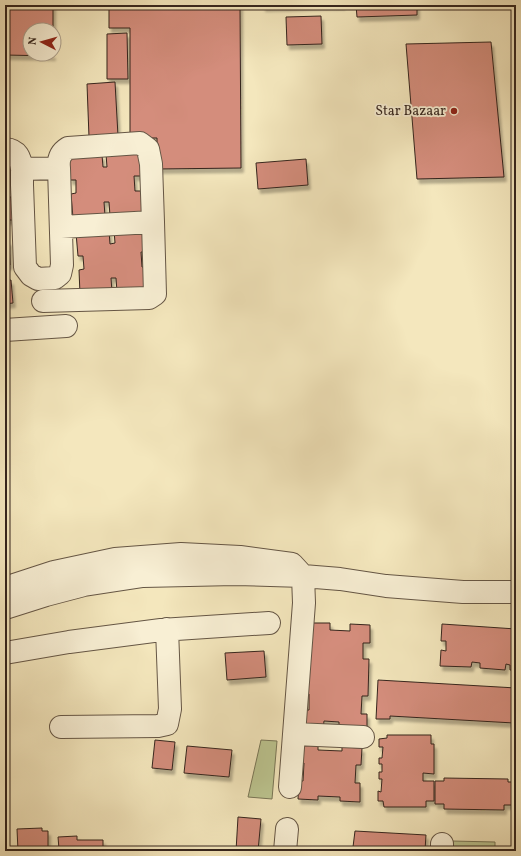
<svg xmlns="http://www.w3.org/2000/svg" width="521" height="856" font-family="Vollkorn,serif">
	<defs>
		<filter id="shadow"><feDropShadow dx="2.5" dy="4.5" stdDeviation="1" flood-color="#0004"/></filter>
	</defs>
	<rect width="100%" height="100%" fill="#f4e7bd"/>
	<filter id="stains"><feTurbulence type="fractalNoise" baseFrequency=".005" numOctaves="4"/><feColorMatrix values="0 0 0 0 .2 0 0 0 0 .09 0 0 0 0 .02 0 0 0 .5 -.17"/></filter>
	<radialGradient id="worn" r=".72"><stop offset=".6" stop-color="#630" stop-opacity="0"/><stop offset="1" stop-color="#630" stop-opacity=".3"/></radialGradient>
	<!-- green -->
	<path fill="#bcc590" stroke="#787556" d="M261,740L277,741L272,799L248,797Z
		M452,841L495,842V851H452Z"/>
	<!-- building -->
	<path fill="#d48d7c" stroke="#35251d" filter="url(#shadow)" d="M5,5H53V30H30V54H53V56L5,55Z
		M109,5H240L241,168L157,169V138H130V28H109Z
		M263,5H343L263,7Z
		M356,5H417V15L357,17Z
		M321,16L322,44L287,45L286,17Z
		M127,33L128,79H107V34Z
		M491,42L504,177L417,179L406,44Z
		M115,82L118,136L89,137L87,84Z
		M140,151L141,176H134L135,191H142L143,214L110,216L109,202H104L105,216L73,218L71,194L76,193V180H70L69,157L102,155L103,167H107L106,154Z
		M9,157L10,182H5V158Z
		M306,159L308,185L258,189L256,163Z
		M5,197H11L13,220H5Z
		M147,228L148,252H141L142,267H149L151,290L117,292L116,278H111L112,292L80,294L79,270L84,269L83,256H78L76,233L109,231L110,244L115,243L114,230Z
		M5,241H9L10,265L5,266Z
		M11,280L13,303L5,304V281Z
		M311,623H330V630L350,631V624L370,625V643H363V659H369L368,696H362L361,714H367V731L339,726V722L324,721L323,730L304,729V710H309V694H304Z
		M442,624L516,629V670H510V665L506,664L505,670L480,668V663L472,662L471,667L440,666L441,650L446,651V641H441Z
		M264,651L266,677L227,680L225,653Z
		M378,680L516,688V728H514V723L390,716V719H376Z
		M387,735H431V744H434V774L423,773V781H434V801H426V807H384L383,801H378V791L381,792L382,779H379V772H382V764H379V758H382L383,747H379V739L387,738Z
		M155,740L175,742L172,770L152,768Z
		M301,745L318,746V750L342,751V747L362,748L361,765H356L355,783H360V802L340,801V797L318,796V800L298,799L299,781H303L304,763H300Z
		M187,746L232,750L229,777L184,773Z
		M444,778L508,779V782H516V805H504V810L444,809V804H435V781H444Z
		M238,817L261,819L258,851H236Z
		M42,828V831H48V849H59L58,837L77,836V840H103V851H18L17,829Z
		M355,831L426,835L425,850L415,849L414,851H367V848L353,847Z"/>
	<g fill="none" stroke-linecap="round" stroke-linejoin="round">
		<!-- minor casing -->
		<g stroke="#655645" stroke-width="24">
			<path id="minor" d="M5,149C18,150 20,158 22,169
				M59,168L62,265L60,274L55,278L38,279L31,275L25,267L22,185V169Z
				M59,168C58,159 60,153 68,148L140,143L148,149L151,164L153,222
				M43,301L149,298L155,294L153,222L61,227
				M5,330L66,326
				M5,588L54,572L115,559L181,554L240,557L292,564L303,576L304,603L290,787
				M5,608L46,595L84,585L143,576L235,574L303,576L340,579L386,586L463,592H516
				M5,653L69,642L161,630L269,623
				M61,727L158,726L167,724L170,709L167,629
				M294,734L363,737
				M285,851L287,829
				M442,851V844"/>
		</g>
		<!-- minor -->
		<use href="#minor" stroke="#f8efd4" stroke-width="22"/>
	</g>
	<!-- markers -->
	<circle fill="#8f2418" stroke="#f8efd4" stroke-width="1.5" cx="454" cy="111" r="4"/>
	<g text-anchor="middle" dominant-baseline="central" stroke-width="3.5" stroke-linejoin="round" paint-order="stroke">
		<!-- poi labels -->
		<g font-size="14" fill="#35251d" stroke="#f8efd4" text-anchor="end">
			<text x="446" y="111">Star Bazaar</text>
		</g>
	</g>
	<!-- margin -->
	<rect width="521" height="856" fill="none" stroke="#f4e7bd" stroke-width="20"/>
	<rect x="6" y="6" width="509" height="844" fill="none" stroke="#35251d" stroke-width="2"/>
	<rect x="10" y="10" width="501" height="836" fill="none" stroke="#35251d"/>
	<!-- north arrow -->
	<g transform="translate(42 42) rotate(276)"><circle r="19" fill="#f8efd4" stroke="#aa9e8b"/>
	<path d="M0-3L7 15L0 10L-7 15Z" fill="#8f2418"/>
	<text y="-6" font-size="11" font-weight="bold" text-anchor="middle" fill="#35251d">N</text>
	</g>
	<rect width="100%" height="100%" filter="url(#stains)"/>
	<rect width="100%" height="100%" fill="url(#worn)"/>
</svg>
